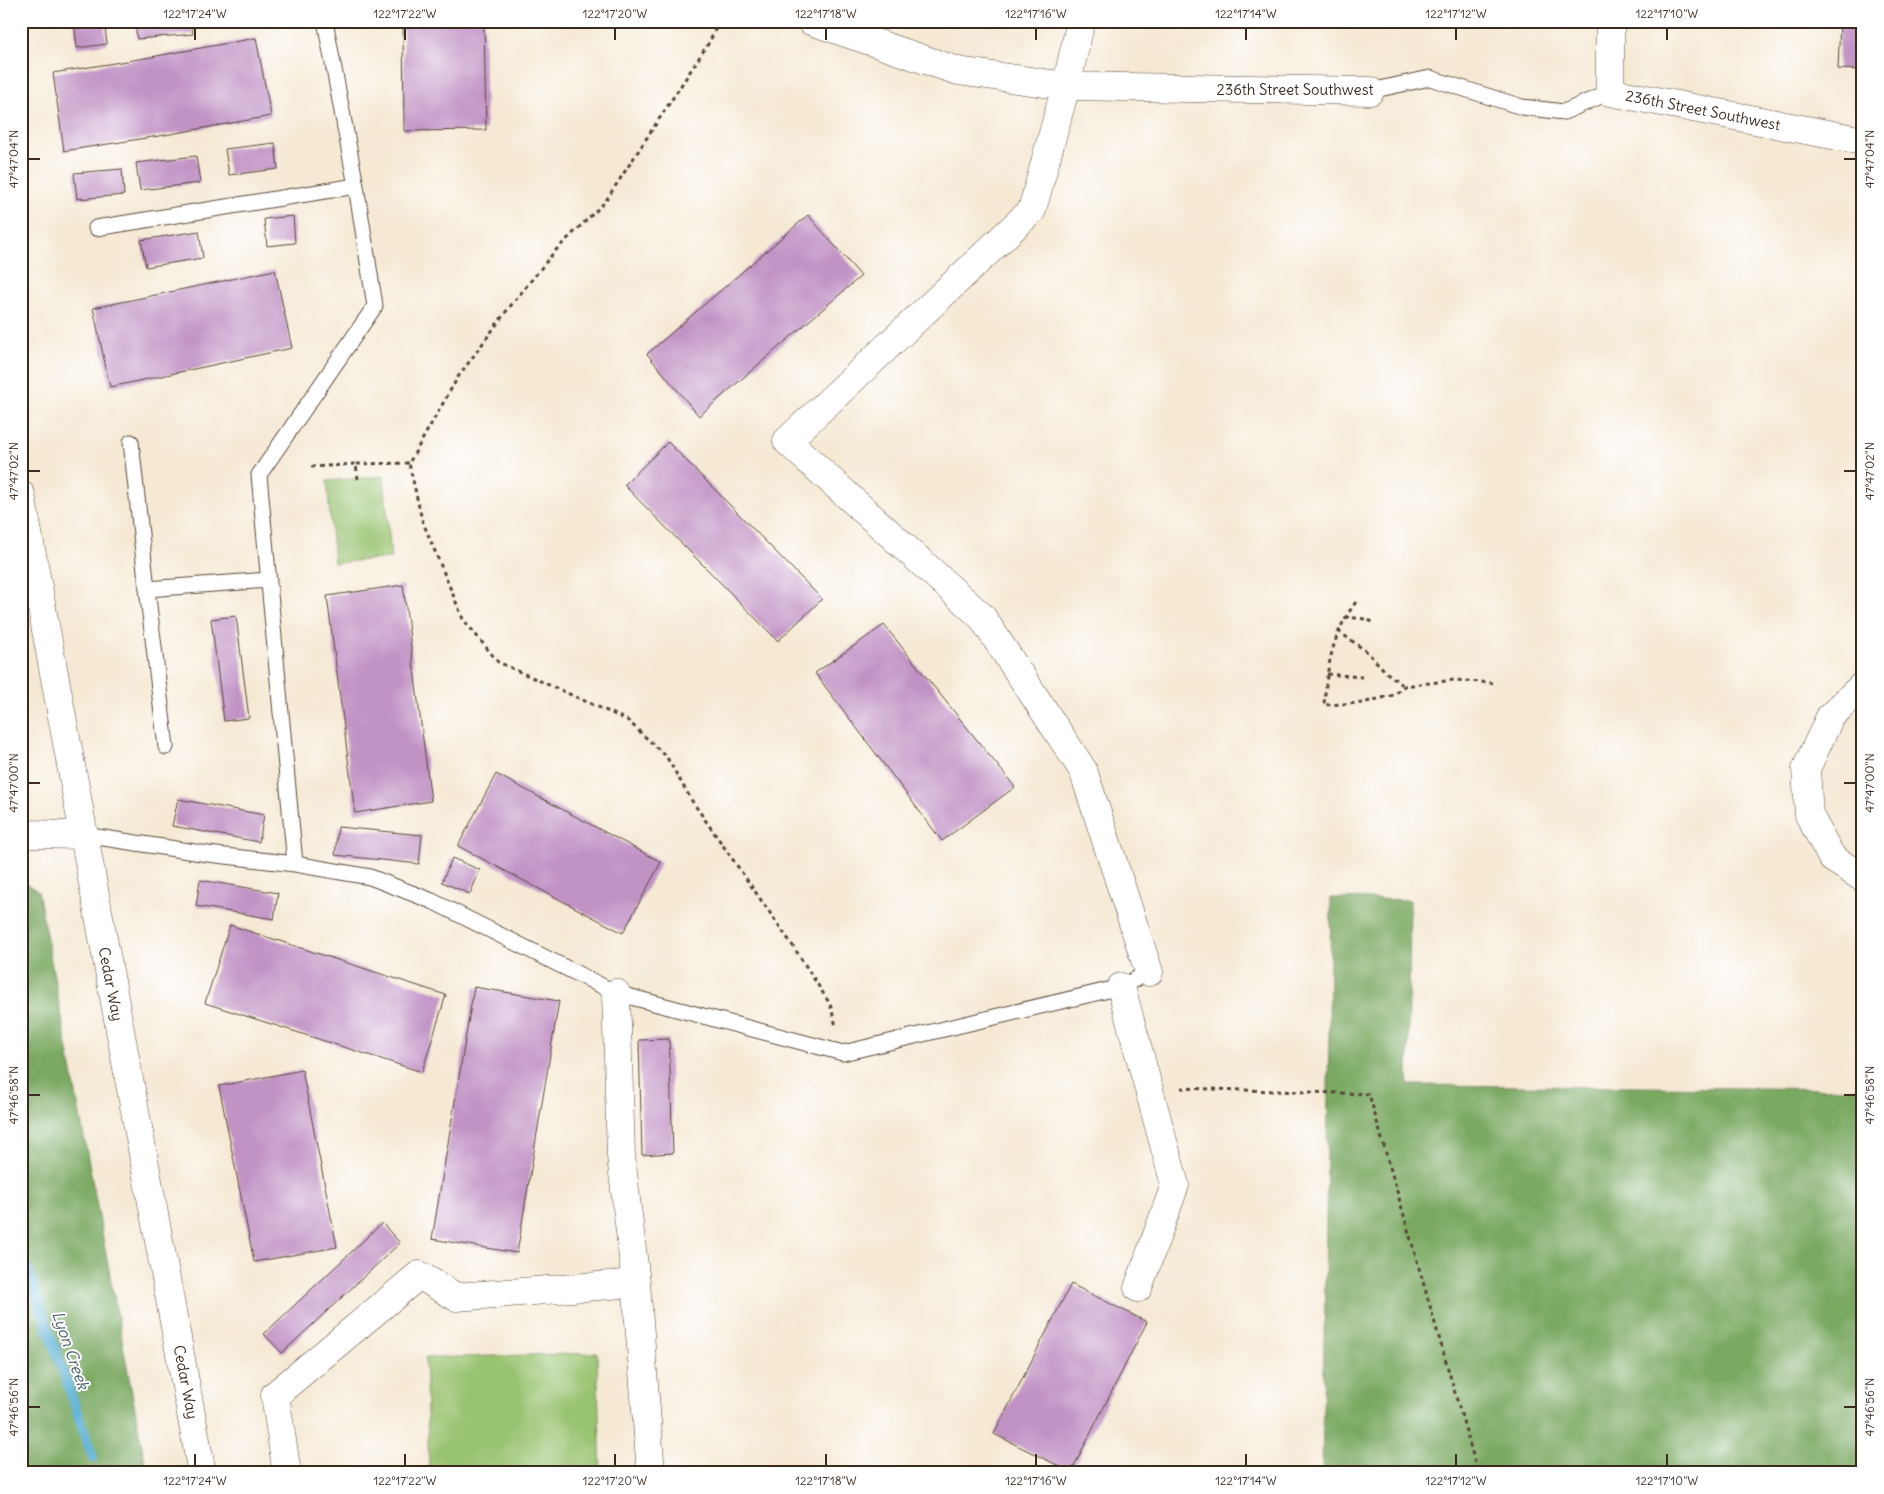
<svg xmlns="http://www.w3.org/2000/svg" width="1884" height="1494" font-family="Delius,sans-serif">
	<rect width="100%" height="100%" fill="#fff"/>
	<filter id="ink" filterUnits="userSpaceOnUse"><feTurbulence type="fractalNoise" baseFrequency=".02" numOctaves="2"/><feDisplacementMap in="SourceGraphic" scale="10" xChannelSelector="R" yChannelSelector="G"/><feConvolveMatrix kernelMatrix="1 2 1 2 8 2 1 2 1" color-interpolation-filters="sRGB"/></filter>
	<filter id="wash" filterUnits="userSpaceOnUse"><feTurbulence type="fractalNoise" baseFrequency=".0096" numOctaves="4" result="noise"/><feDisplacementMap in="SourceGraphic" scale="20" xChannelSelector="R" yChannelSelector="G"/><feGaussianBlur stdDeviation="1.12" result="paint"/><feColorMatrix in="noise" values="0 0 0 0 0 0 0 0 0 0 0 0 0 0 0 0 0 1.4 0 .05"/><feComposite in="paint" operator="in"/></filter>
	<g filter="url(#wash)">
		<rect width="100%" height="100%" fill="#f5e9d4"/>
		<!-- green -->
		<path fill="#98c370" stroke="#6a7647" d="M384,476L391,558L334,563L327,481Z
			M597,1353L601,1473H429L425,1358Z"/>
		<!-- forest -->
		<path fill="#7aa962" stroke="#5a6a40" d="M21,881L38,891L147,1473H21Z
			M1331,898L1410,900L1408,1085L1863,1089V1473H1322Z"/>
		<g fill="none" stroke-linecap="round" stroke-linejoin="round">
			<!-- stream -->
			<path stroke="#52add0" stroke-width="10" d="M21,1251L93,1458"/>
		</g>
		<g id="blocks">
			<!-- building -->
			<path fill="#c193c5" d="M74,21H104L107,44L77,48Z
				M135,21H191L193,34L137,39Z
				M403,21H484L486,130L404,131Z
				M1840,21H1863V70L1838,69Z
				M256,38L271,116L165,135L64,151L53,73L151,57Z
				M275,143L278,169L229,175L225,149Z
				M196,156L200,183L140,190L136,163Z
				M122,169L124,195L77,199L74,173Z
				M808,215L861,276L699,416L647,354Z
				M293,216L295,243L267,246L264,219Z
				M199,231L203,258L146,267L141,240Z
				M275,270L292,348L110,387L93,308Z
				M668,442L822,599L778,641L624,485Z
				M403,585L431,801L355,813L327,596Z
				M236,616L249,718L224,721L211,619Z
				M884,625L1015,787L942,841L815,673Z
				M496,774L661,862L623,933L458,846Z
				M178,799L264,815L259,842L172,826Z
				M338,827L422,835L419,864L335,855Z
				M452,858L480,870L470,894L442,882Z
				M200,880L278,893L274,919L196,906Z
				M230,925L446,995L422,1072L205,1003Z
				M474,987L559,1001L517,1253L432,1239Z
				M669,1039L673,1153L642,1155L639,1040Z
				M302,1070L337,1247L254,1262L219,1086Z
				M382,1223L400,1243L282,1353L264,1334Z
				M1071,1284L1147,1322L1071,1472L994,1434Z"/>
		</g>
	</g>
	<g filter="url(#ink)">
		<use href="#blocks" fill-opacity="0" stroke="#574739" stroke-width="1"/>
		<g fill="none" stroke-linecap="round" stroke-linejoin="round">
			<!-- lane casing -->
			<g stroke="#574739" stroke-width="17">
				<path id="lane" d="M1370,91L1430,78L1522,107L1564,112L1610,92
					M96,228L356,186
					M131,442L147,589L269,580
					M147,589L166,747
					M84,835L208,854L295,864L370,877L432,901L616,993L843,1053L1121,987L1149,972
					M295,864L259,475L375,306L356,186L325,21"/>
			</g>
			<!-- street casing -->
			<g stroke="#574739" stroke-width="29">
				<path id="street" d="M811,21L958,71L1066,86L1370,91
					M1081,21L1066,86L1032,210L787,441L982,617L1083,770L1149,972
					M1610,92V21
					M1863,685L1830,717L1806,769L1809,815L1832,858L1863,878
					M21,834L84,835
					M1121,987L1175,1185L1138,1288
					M616,993L621,1156L636,1283L651,1473
					M287,1473L275,1395L419,1275L456,1297L636,1283"/>
			</g>
			<!-- secondary casing -->
			<g stroke="#574739" stroke-width="29">
				<path id="secondary" d="M1610,92L1863,141
					M21,495L202,1473"/>
			</g>
			<!-- path -->
			<path stroke="#574739" stroke-width="3" stroke-dasharray="4 4" stroke-linecap="butt" d="M719,21L710,41L605,202L555,251L508,309L458,377L409,463L422,520L463,619L498,662L627,720L666,756L692,801L793,946L830,1004L836,1026
				M311,467L356,464
				M358,479L356,464L409,463
				M1356,602C1332,633 1327,668 1324,705L1362,703L1394,695L1404,686L1454,680L1493,683
				M1345,617L1365,619L1373,622
				M1338,631L1366,651L1387,673L1404,686
				M1327,674L1362,677
				M1181,1088L1369,1094L1478,1473"/>
			<!-- lane -->
			<use href="#lane" stroke="#fff" stroke-width="15"/>
			<!-- street -->
			<use href="#street" stroke="#fff" stroke-width="28"/>
			<!-- secondary -->
			<use href="#secondary" stroke="#fff" stroke-width="28"/>
		</g>
	</g>
	<!-- ticks -->
	<path fill="none" stroke="#3b2a1e" stroke-width="2" d="M195,28V40M405,28V40M615,28V40M826,28V40M1036,28V40M1246,28V40M1456,28V40M1667,28V40M28,159H40M1844,159H1856M28,471H40M1844,471H1856M28,783H40M1844,783H1856M28,1095H40M1844,1095H1856M28,1407H40M1844,1407H1856M195,1454V1466M405,1454V1466M615,1454V1466M826,1454V1466M1036,1454V1466M1246,1454V1466M1456,1454V1466M1667,1454V1466"/>
	<g text-anchor="middle" dominant-baseline="central" stroke-width="4" stroke-linejoin="round" paint-order="stroke">
		<!-- street labels -->
		<g font-size="15" fill="#3b2a1e" stroke="#fff">
			<text x="1295" y="89">236th Street Southwest</text>
			<text transform="translate(1703 110) rotate(11)">236th Street Southwest</text>
			<text transform="translate(111 984) rotate(79)">Cedar Way</text>
			<text transform="translate(186 1382) rotate(79)">Cedar Way</text>
		</g>
		<!-- water labels -->
		<g font-size="16" font-style="italic" fill="#445e65" stroke="#fff">
			<text transform="translate(71 1350) rotate(71)">Lyon Creek</text>
		</g>
	</g>
	<!-- margin -->
	<rect width="1884" height="1494" fill="none" stroke="#fff" stroke-width="55"/>
	<rect x="28" y="28" width="1828" height="1438" fill="none" stroke="#3b2a1e" stroke-width="2"/>
	<g font-size="12" text-anchor="middle" fill="#3b2a1e">
		<text x="195" y="18">122°17'24"W</text>
		<text x="405" y="18">122°17'22"W</text>
		<text x="615" y="18">122°17'20"W</text>
		<text x="826" y="18">122°17'18"W</text>
		<text x="1036" y="18">122°17'16"W</text>
		<text x="1246" y="18">122°17'14"W</text>
		<text x="1456" y="18">122°17'12"W</text>
		<text x="1667" y="18">122°17'10"W</text>
		<text transform="translate(14 159) rotate(-90)" y="4">47°47'04"N</text>
		<text transform="translate(1870 159) rotate(-90)" y="4">47°47'04"N</text>
		<text transform="translate(14 471) rotate(-90)" y="4">47°47'02"N</text>
		<text transform="translate(1870 471) rotate(-90)" y="4">47°47'02"N</text>
		<text transform="translate(14 783) rotate(-90)" y="4">47°47'00"N</text>
		<text transform="translate(1870 783) rotate(-90)" y="4">47°47'00"N</text>
		<text transform="translate(14 1095) rotate(-90)" y="4">47°46'58"N</text>
		<text transform="translate(1870 1095) rotate(-90)" y="4">47°46'58"N</text>
		<text transform="translate(14 1407) rotate(-90)" y="4">47°46'56"N</text>
		<text transform="translate(1870 1407) rotate(-90)" y="4">47°46'56"N</text>
		<text x="195" y="1485">122°17'24"W</text>
		<text x="405" y="1485">122°17'22"W</text>
		<text x="615" y="1485">122°17'20"W</text>
		<text x="826" y="1485">122°17'18"W</text>
		<text x="1036" y="1485">122°17'16"W</text>
		<text x="1246" y="1485">122°17'14"W</text>
		<text x="1456" y="1485">122°17'12"W</text>
		<text x="1667" y="1485">122°17'10"W</text>
	</g>
</svg>
